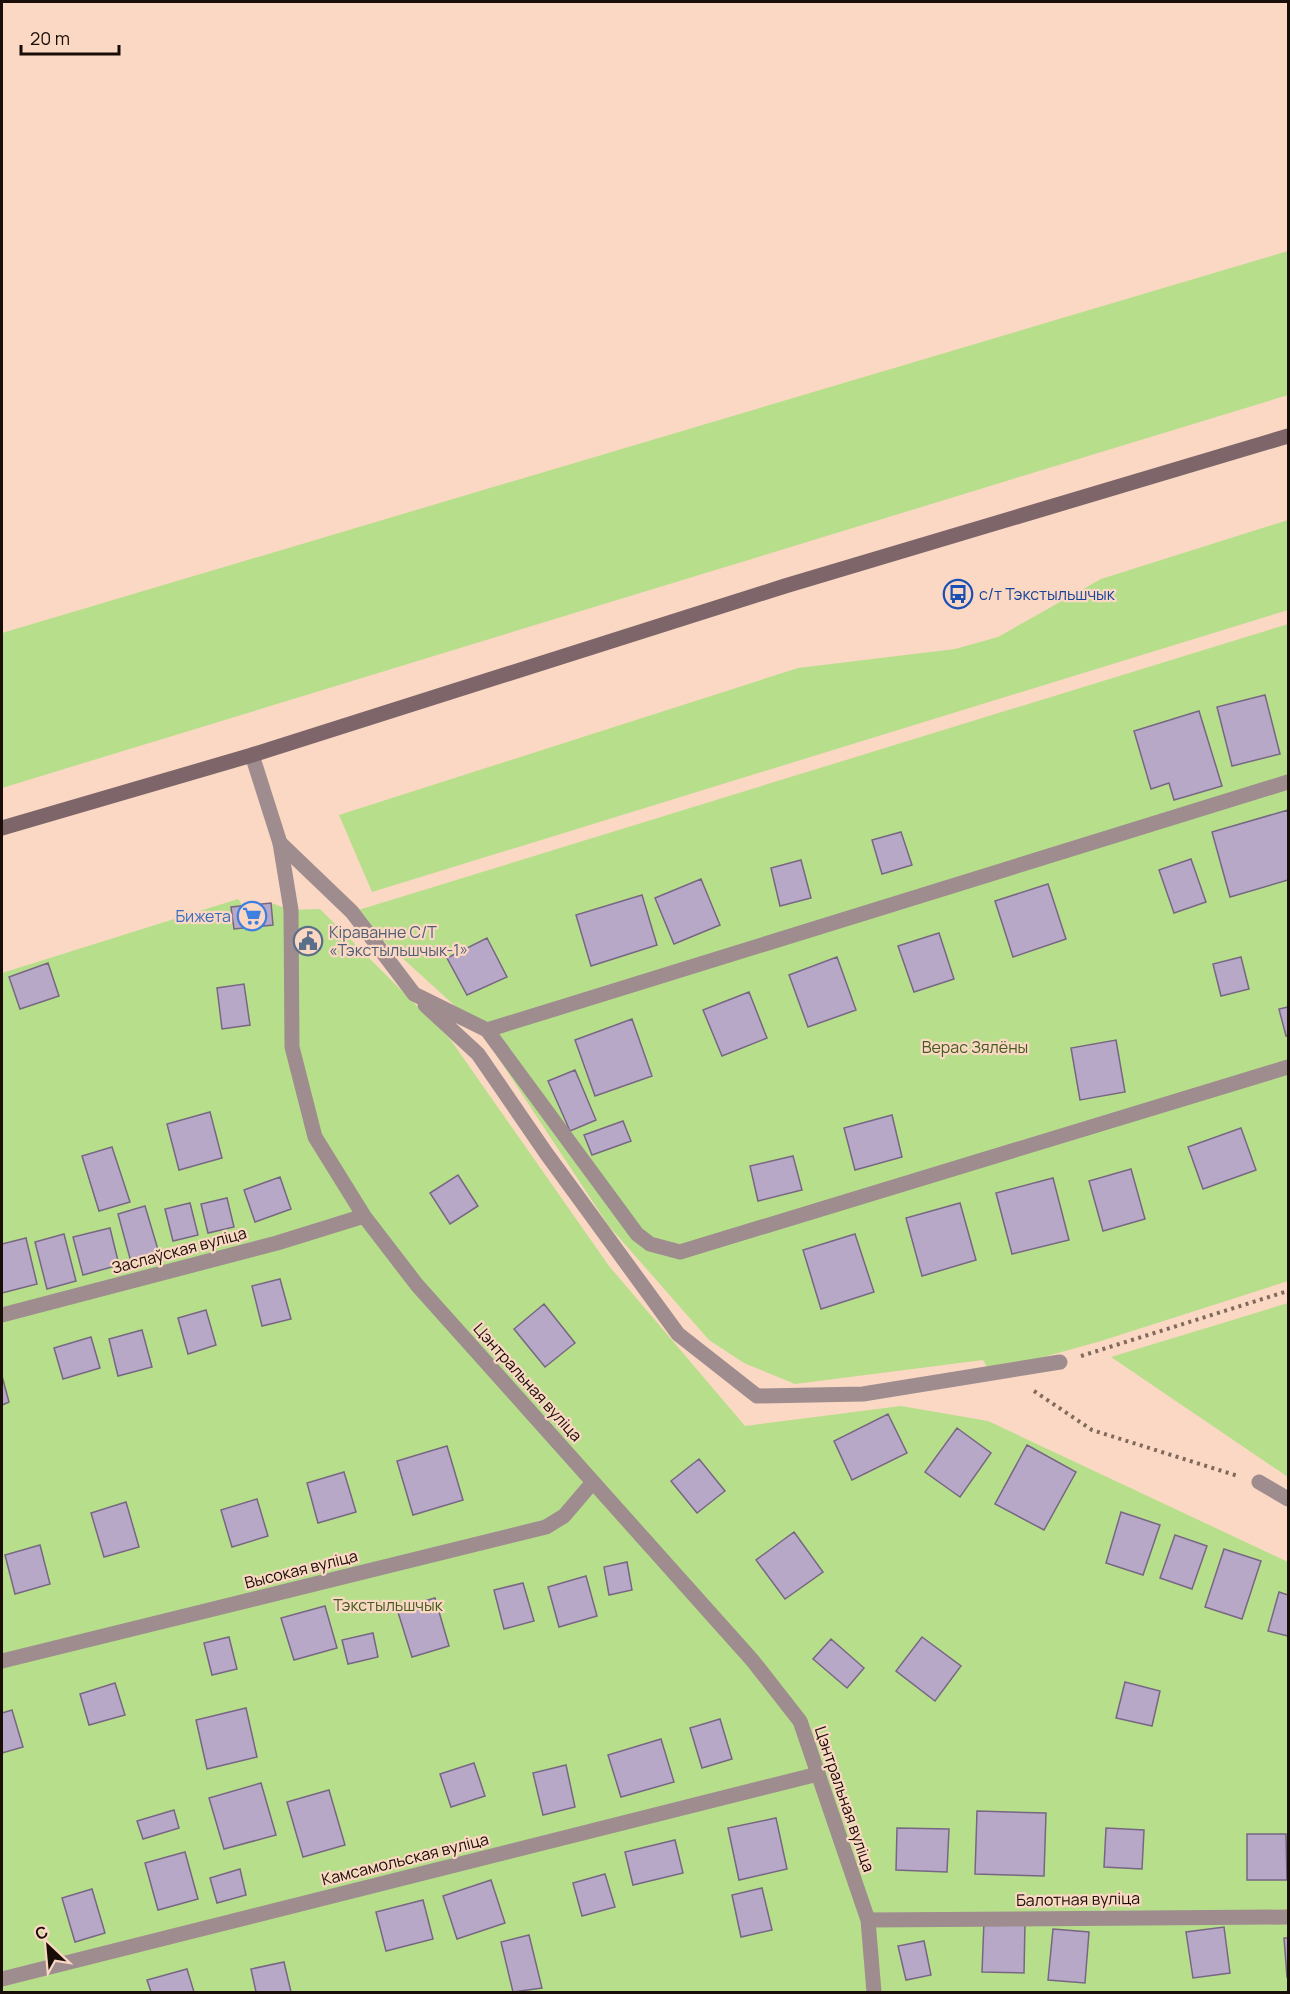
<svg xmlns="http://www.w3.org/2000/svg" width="1290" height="1994" font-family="Manrope,sans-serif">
	<rect width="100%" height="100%" fill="#fbd8c3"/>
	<!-- green -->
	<path fill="#b7de8b" d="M1288,251V395L2,788V633Z
		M1288,520V610L372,892L339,815L798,668L955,649L998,637L1101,579Z
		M1288,624V1281L1101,1341L990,1372L983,1360L795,1384L744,1363L709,1340L608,1225L478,1027L352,912Z
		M238,899L243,906L271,903L291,910L320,909L450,1039L609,1266L745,1426L901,1406L988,1421L1288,1562V1992H2V973Z
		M1288,1303V1477L1111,1357Z"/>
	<!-- building -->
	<path fill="#b8a8c7" stroke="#776783" stroke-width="1.5" d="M1265,695L1280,754L1232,766L1217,707Z
		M1199,711L1222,786L1174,800L1169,783L1151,789L1134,731Z
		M1288,810V880L1230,897L1212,832Z
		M901,832L912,865L882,874L872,840Z
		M1191,859L1206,902L1174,913L1159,870Z
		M801,860L811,898L780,906L771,868Z
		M701,879L720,925L674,944L655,898Z
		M1048,884L1066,939L1013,957L995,901Z
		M642,895L657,945L591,966L576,915Z
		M271,903L273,925L234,929L231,907Z
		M317,933L319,947L300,950L298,936Z
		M939,933L954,979L914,992L898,946Z
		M487,938L507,977L467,995L447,958Z
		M837,957L856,1010L808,1027L789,975Z
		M1241,957L1249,989L1221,996L1213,964Z
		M48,963L59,996L20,1009L9,977Z
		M244,984L250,1025L222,1029L217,988Z
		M749,992L767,1038L722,1056L703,1010Z
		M1288,1007V1036H1286L1279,1009Z
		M632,1019L652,1076L595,1096L575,1040Z
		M1116,1040L1125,1092L1080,1100L1071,1048Z
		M575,1070L596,1120L570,1131L548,1081Z
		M210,1112L222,1158L179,1170L167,1124Z
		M892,1115L902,1157L855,1170L844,1128Z
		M623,1121L631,1141L592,1155L584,1135Z
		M1241,1128L1256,1170L1203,1189L1188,1147Z
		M112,1147L130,1202L99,1211L82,1156Z
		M793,1156L802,1190L758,1201L750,1166Z
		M1131,1169L1145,1219L1103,1231L1089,1181Z
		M458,1175L478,1206L450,1224L430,1193Z
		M280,1177L291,1209L255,1222L244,1190Z
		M1053,1178L1069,1240L1012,1254L996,1193Z
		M227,1198L234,1227L208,1233L201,1204Z
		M190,1203L198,1235L173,1241L165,1209Z
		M960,1203L976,1260L922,1276L906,1218Z
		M145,1206L159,1253L131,1262L118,1214Z
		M110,1228L119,1265L83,1275L73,1237Z
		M64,1234L76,1281L47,1289L35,1242Z
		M855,1234L874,1292L821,1309L803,1250Z
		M26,1238L37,1284L2,1293V1244Z
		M280,1279L291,1319L262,1326L252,1286Z
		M544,1304L575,1343L545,1367L514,1329Z
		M206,1310L216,1345L188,1354L178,1318Z
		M142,1330L152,1367L118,1376L109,1339Z
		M91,1337L100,1368L63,1379L54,1348Z
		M2,1376L9,1402L2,1405Z
		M888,1414L907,1453L852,1480L834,1441Z
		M957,1428L991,1453L960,1497L925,1472Z
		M1027,1445L1076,1472L1044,1530L995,1504Z
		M447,1446L463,1500L413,1515L397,1461Z
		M699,1459L725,1491L697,1513L671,1481Z
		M344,1472L356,1512L318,1523L307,1483Z
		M257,1499L268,1536L232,1547L221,1510Z
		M126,1502L139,1547L104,1557L91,1513Z
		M1121,1512L1160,1525L1143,1575L1106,1563Z
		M794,1532L823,1572L785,1599L756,1560Z
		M1175,1535L1207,1546L1192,1589L1160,1578Z
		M40,1545L50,1584L15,1594L5,1555Z
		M1224,1549L1261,1561L1242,1619L1205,1607Z
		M627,1562L632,1590L609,1595L604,1567Z
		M586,1576L597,1616L559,1627L548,1587Z
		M523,1583L534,1621L504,1629L494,1590Z
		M1279,1592L1288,1595V1636L1268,1631Z
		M435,1598L449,1646L412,1657L397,1609Z
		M325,1606L337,1648L294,1660L281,1618Z
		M373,1633L378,1657L348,1664L342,1640Z
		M229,1637L237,1669L212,1675L204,1643Z
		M922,1637L961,1666L935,1701L896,1671Z
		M831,1639L864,1668L847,1688L813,1659Z
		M1125,1682L1160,1691L1152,1726L1116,1718Z
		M115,1683L125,1715L89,1725L80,1694Z
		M246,1708L257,1757L207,1769L196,1720Z
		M12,1710L23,1747L2,1753V1713Z
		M720,1719L732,1759L702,1768L690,1728Z
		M661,1739L674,1782L621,1797L608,1755Z
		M474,1763L485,1796L451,1807L440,1774Z
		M566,1765L575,1807L543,1815L533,1773Z
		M261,1783L276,1835L224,1849L209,1798Z
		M329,1790L345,1845L303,1857L287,1802Z
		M174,1810L179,1828L143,1839L137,1821Z
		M977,1811L1046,1813L1044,1876L975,1874Z
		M776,1818L787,1869L739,1880L728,1828Z
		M897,1828L949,1829L947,1872L896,1870Z
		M1106,1828L1144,1830L1142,1869L1104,1867Z
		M1247,1834H1286L1287,1880H1247Z
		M675,1840L683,1873L633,1885L625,1852Z
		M185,1852L198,1899L158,1910L145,1863Z
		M240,1869L246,1895L217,1903L210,1878Z
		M605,1874L615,1907L582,1916L573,1883Z
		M491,1880L505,1923L457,1939L443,1896Z
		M762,1888L772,1930L741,1937L732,1895Z
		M92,1889L105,1933L75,1942L62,1898Z
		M423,1900L433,1939L386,1951L376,1912Z
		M984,1921L1025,1922L1024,1973L982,1972Z
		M1224,1927L1230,1973L1193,1978L1186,1932Z
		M1053,1929L1089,1932L1085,1983L1048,1980Z
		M529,1935L542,1988L513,1992L501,1942Z
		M1284,1938H1288V1977H1287Z
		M924,1941L931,1975L906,1980L898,1946Z
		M284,1962L291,1992H256L251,1969Z
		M187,1969L194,1992H151L147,1980Z"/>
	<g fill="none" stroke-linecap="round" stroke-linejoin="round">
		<!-- path -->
		<path stroke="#806a5d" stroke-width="4" stroke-dasharray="3 4.5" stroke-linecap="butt" d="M1081,1356L1288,1291
			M1034,1391L1092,1430L1238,1476"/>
		<!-- service -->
		<path stroke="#9e8c8f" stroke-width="15" d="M280,843L352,912L414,994L487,1030L637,1234L650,1244L680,1252L1288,1067
			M425,1005L478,1054L546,1153L678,1334L757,1396L863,1394L1060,1362
			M487,1030L1288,782
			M1259,1482L1288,1499"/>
		<!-- minor -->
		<path stroke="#9e8c8f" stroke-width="15" d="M252,755L280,843L291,910L292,1047L315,1137L364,1216L417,1285L753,1661L800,1721L868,1920L874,1992
			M2,1315L277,1243L364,1216
			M2,1661L546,1527L564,1516L593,1482
			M868,1920L1288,1917
			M2,1979L818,1774"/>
		<!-- secondary -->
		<path stroke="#7d6569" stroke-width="15" d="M2,828L252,755L785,586L1288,436"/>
	</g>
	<!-- icons -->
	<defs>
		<g id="bus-ring" transform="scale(1.5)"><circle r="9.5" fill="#fbd8c3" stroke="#1a4fb4" stroke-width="1.5"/><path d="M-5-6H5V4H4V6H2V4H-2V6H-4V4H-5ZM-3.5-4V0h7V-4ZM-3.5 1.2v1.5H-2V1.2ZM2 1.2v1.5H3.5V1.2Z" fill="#1a4fb4"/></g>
		<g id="supermarket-ring" transform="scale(1.5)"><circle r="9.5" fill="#fbd8c3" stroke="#3f7fe0" stroke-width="1.5"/><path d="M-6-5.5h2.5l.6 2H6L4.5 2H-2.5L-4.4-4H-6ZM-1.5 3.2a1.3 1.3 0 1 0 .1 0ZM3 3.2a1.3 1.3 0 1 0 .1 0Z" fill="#3f7fe0"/></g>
		<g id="civic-ring" transform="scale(1.5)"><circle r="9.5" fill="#fbd8c3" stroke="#5c6f8a" stroke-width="1.5"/><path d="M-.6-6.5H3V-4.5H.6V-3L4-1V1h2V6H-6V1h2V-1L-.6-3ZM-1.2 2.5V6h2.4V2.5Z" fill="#5c6f8a"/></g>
	</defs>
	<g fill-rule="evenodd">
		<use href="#bus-ring" x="958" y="594"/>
		<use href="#supermarket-ring" x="252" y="916"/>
		<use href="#civic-ring" x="308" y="941"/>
	</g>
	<g text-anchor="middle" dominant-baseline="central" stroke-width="4.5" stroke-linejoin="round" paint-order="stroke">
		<!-- transit labels -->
		<g font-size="16" fill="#164399" stroke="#fbd8c3" text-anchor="start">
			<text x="979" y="594">с/т Тэкстыльшчык</text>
		</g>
		<!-- shop labels -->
		<g font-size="16" fill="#366cbe" stroke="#fbd8c3" text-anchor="end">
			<text x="231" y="916">Бижета</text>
		</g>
		<!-- service labels -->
		<g font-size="16" fill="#4e5e75" stroke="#fbd8c3" text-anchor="start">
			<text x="329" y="932">Кіраванне С/Т<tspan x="329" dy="18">«Тэкстыльшчык-1»</tspan></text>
		</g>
		<!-- park labels -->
		<g font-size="16" fill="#435c20" stroke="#fbd8c3">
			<text x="975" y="1047">Верас Зялёны</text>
			<text x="388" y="1605">Тэкстыльшчык</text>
		</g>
		<!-- street labels -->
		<g font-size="16" fill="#190d07" stroke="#fbd8c3">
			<text transform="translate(179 1250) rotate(-15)">Заслаўская вуліца</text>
			<text transform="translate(528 1382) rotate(48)">Цэнтральная вуліца</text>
			<text transform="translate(301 1569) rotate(-14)">Высокая вуліца</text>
			<text transform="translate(845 1799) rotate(71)">Цэнтральная вуліца</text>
			<text transform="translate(405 1859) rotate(-14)">Камсамольская вуліца</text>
			<text transform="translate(1078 1899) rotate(-1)">Балотная вуліца</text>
		</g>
	</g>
	<!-- border -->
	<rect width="1290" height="1994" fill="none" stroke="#190d07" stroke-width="6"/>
	<!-- north arrow -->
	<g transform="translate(48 1946) rotate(334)" stroke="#fbd8c3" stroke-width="4.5" paint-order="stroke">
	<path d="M0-4.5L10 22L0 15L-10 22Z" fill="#190d07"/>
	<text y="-9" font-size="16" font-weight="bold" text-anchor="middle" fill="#190d07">С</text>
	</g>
	<!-- scale -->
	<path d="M21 45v9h98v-9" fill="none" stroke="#190d07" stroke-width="3"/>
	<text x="30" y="45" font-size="18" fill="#190d07" stroke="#fbd8c3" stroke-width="4.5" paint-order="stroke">20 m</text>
</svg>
